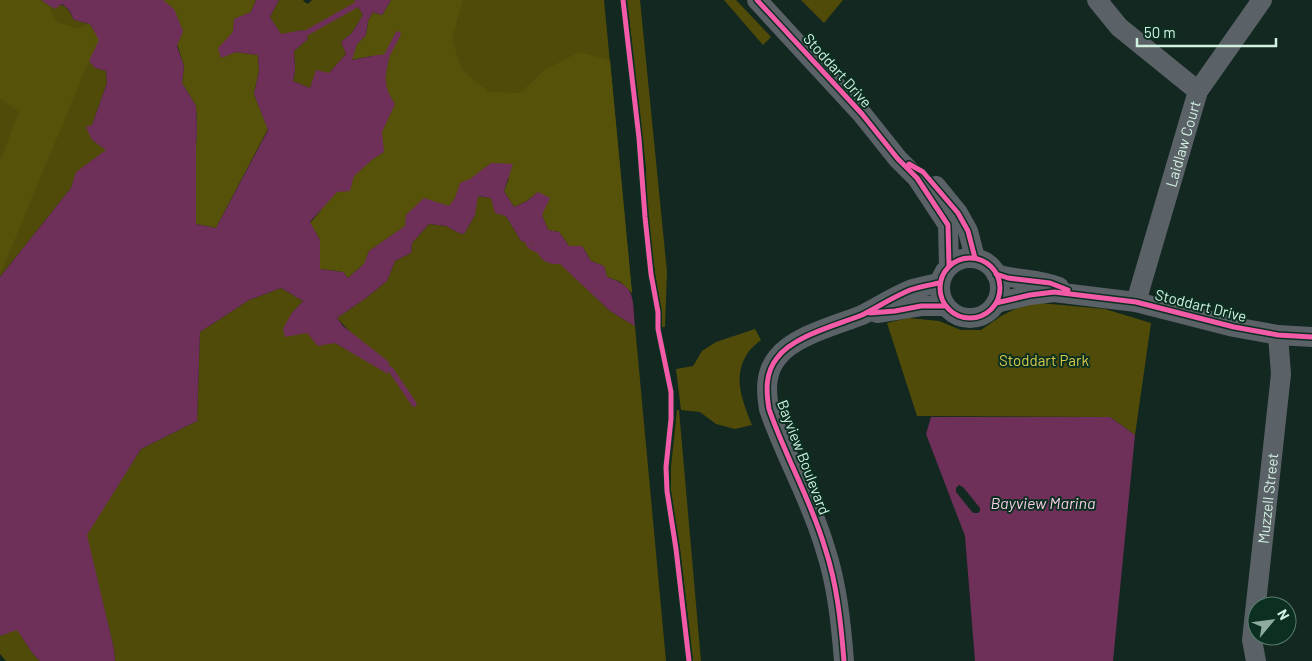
<svg xmlns="http://www.w3.org/2000/svg" width="1312" height="661" font-family="Barlow,sans-serif">
	<rect width="100%" height="100%" fill="#132820"/>
	<!-- green -->
	<path fill="#504b09" d="M0,0H41L47,4C64,4 66,4 74,20L90,24L95,68L106,71L107,83L92,125V140L107,150L77,172L71,188L0,277Z
		M279,0H304L303,1L308,4L312,0H354L363,15L352,33L341,42L346,54L329,73L310,88L293,81L295,71L294,51L308,39L303,30L281,35L270,17Z
		M391,0H604L632,293L510,178L405,226L364,265L320,213Z
		M627,0H640L667,272L665,327H662L661,311L655,273L647,217L646,168Z
		M724,0H736L771,37L763,45Z
		M801,0H843L824,23Z
		M477,196L491,198L506,216L521,241L533,243L560,263L610,311L635,326L666,661H115L114,649L86,535L141,449L197,421L200,332L249,300L281,288L303,301L291,314L307,333L335,343L388,373L337,318L366,298L387,281L395,261L411,253L412,243L429,224L446,226L459,233L464,234L475,215Z
		M1029,302L1105,309L1151,323L1135,435L1110,417L917,416L887,323L908,318L939,321L961,330H981L1001,316Z
		M755,329L761,340C756,344 750,349 747,354C732,378 743,402 752,425L735,429L716,424L700,412L681,410L676,369L693,366L702,351L716,342Z
		M677,410H679L701,661H693L680,548L671,491V467Z
		M17,629L33,654L40,661H6L0,654V636Z"/>
	<!-- forest -->
	<path fill="#56520a" d="M0,0H41L47,4L57,22L77,28L90,24L100,40L89,61L0,275V161L19,112L0,98Z
		M163,0H256L251,12L235,19L233,32L221,57L236,52L258,55L259,71L254,94L268,129L216,228L196,224V145L197,131L196,106L182,83L184,66Z
		M391,0H463L452,39L462,70L489,92L520,93L543,71L579,52L610,60L632,293L621,282L607,277L604,266L591,261L582,246H569L559,232L548,230L542,215L537,192L527,201L514,207L504,191L509,178L491,163L470,179L460,183L455,198L449,206L406,214L405,226L368,251L364,264L348,278L343,272L320,269V240L310,223L337,192L350,191L354,176L373,159L384,152L382,132L395,104C382,84 385,77 390,55H377L351,60L357,44L366,35L368,21L373,12L382,15Z"/>
	<!-- water -->
	<path fill="#6e2f59" d="M41,0H163L174,9L183,31L177,46L184,66L182,83L196,106L197,131L196,145V224L216,228L268,130L254,94L259,71L258,55L236,52L221,58L218,48L233,32L234,19L251,12L256,0H279L270,17L281,34L303,30L308,39L294,51L295,71L293,81L310,88L316,70L329,73L346,54L341,42L352,33L363,15L354,0H391L382,15L373,12L368,21L366,35L357,44L352,60L377,55L390,54C385,77 382,84 395,104L382,132L384,152L373,159L354,176L350,191L337,192L310,222L320,240V269L343,272L348,278L364,264L369,251L405,226L406,215L424,198L449,206L455,198L460,183L470,179L491,163L513,164L504,191L514,207L527,201L538,192L550,198L542,215L548,230L559,232L569,246H582L591,261L604,266L607,277C637,287 632,298 635,326L610,311L560,264C543,265 539,257 533,243L521,241L506,216L495,213L491,198L478,196L475,215L464,234L459,233L446,226L429,224L412,243L411,253L395,261L387,281L366,298L337,318L343,326L389,362L388,374L335,343L318,346L307,333L285,337L283,329L291,314L303,301L281,288L249,300L200,332L197,421L141,449L87,535L114,649L115,661H40L33,654L17,630L0,636V277L71,188L76,172L106,150L92,140L86,127L92,125L107,83L106,71L95,68L89,61L99,40L90,24L74,20L69,10L62,4L55,9L47,4Z
		M931,417H1110L1135,435L1113,661H975L965,536L926,434Z"/>
	<!-- pier -->
	<path fill="#132820" d="M959,485L963,487L980,508V511L978,513H973L956,492V488Z"/>
	<g fill="none" stroke-linecap="round" stroke-linejoin="round">
		<!-- stream -->
		<path stroke="#6e2f59" stroke-width="5.5" d="M299,37L365,0
			M384,61L398,34
			M525,237L530,246L542,252
			M383,365L391,370L414,404"/>
		<!-- minor -->
		<g stroke="#5a6167" stroke-width="20">
			<path d="M757,0L862,114L898,159L917,178L948,225L949,266"/>
			<path d="M1097,0L1119,27L1198,91"/>
			<path d="M936,186L958,213L968,231L975,258"/>
			<circle cx="970" cy="288" r="30"/>
			<path d="M996,274C1017,280 1039,279 1059,287"/>
			<path id="s1" d="M1136,302L1198,91L1262,0"/>
			<path d="M996,303L1030,295L1054,292L1136,302L1234,327L1278,335L1312,337"/>
			<path d="M877,313L921,306H944"/>
			<path d="M844,661C841,623 837,584 825,548C811,500 785,456 769,409C766,391 765,373 777,358C793,336 837,325 862,315C878,307 893,297 910,290C919,287 930,285 939,283"/>
			<path id="s2" d="M1256,661L1252,640L1281,374L1278,335"/>
		</g>
		<!-- cycleway casing -->
		<g stroke="#0b3021" stroke-width="8">
			<path id="cycleway" d="M623,0L639,138L645,217L651,274L658,312V329L671,392V419L666,467L667,491L676,549L689,661
				M757,0L862,114L898,159L917,178L948,225L949,266
				M909,164L923,172L958,213L968,231L975,258
				M940 288a30 30 0 1 1 60 0a30 30 0 1 1-60 0Z
				M996,274L1008,278L1050,283L1068,290
				M996,303L1030,295L1054,292L1136,302L1234,327L1278,335L1312,337
				M870,313L895,311L921,306H944
				M844,661C841,623 837,584 825,548C811,500 785,456 769,409C766,391 765,373 777,358C793,336 837,325 862,315C878,307 893,297 910,290C919,287 930,285 939,283"/>
		</g>
		<!-- cycleway -->
		<use href="#cycleway" stroke="#f35aa7" stroke-width="5"/>
	</g>
	<g text-anchor="middle" dominant-baseline="central" stroke-width="4" stroke-linejoin="round" paint-order="stroke">
		<!-- street labels -->
		<g font-size="15" fill="#d0f1e0" stroke="#0b3021">
			<text transform="translate(838 70) rotate(48)">Stoddart Drive</text>
			<text stroke="none"><textPath href="#s1" startOffset="165">Laidlaw Court</textPath></text>
			<text transform="translate(1201 305) rotate(14)">Stoddart Drive</text>
			<text transform="translate(804 457) rotate(69)">Bayview Boulevard</text>
			<text stroke="none"><textPath href="#s2" startOffset="164">Muzzell Street</textPath></text>
		</g>
		<!-- park labels -->
		<g font-size="15" fill="#d8c949" stroke="#0b3021">
			<text x="1044" y="360">Stoddart Park</text>
		</g>
		<!-- water labels -->
		<g font-size="16" font-style="italic" fill="#f6cbe4" stroke="#0b3021">
			<text x="1043" y="502">Bayview Marina</text>
		</g>
	</g>
	<!-- north arrow -->
	<g transform="translate(1272 621) rotate(61)"><circle r="24" fill="#0b3021" stroke="#5a7d6d"/>
	<path d="M0-4L9 19L0 12L-9 19Z" fill="#8eab9d"/>
	<text y="-8" font-size="14" font-weight="bold" text-anchor="middle" fill="#d0f1e0">N</text>
	</g>
	<!-- scale -->
	<path d="M1137 38v8h139v-8" fill="none" stroke="#d0f1e0" stroke-width="2.5"/>
	<text x="1144" y="38" font-size="15" fill="#d0f1e0" stroke="#0b3021" stroke-width="4" paint-order="stroke">50 m</text>
</svg>
